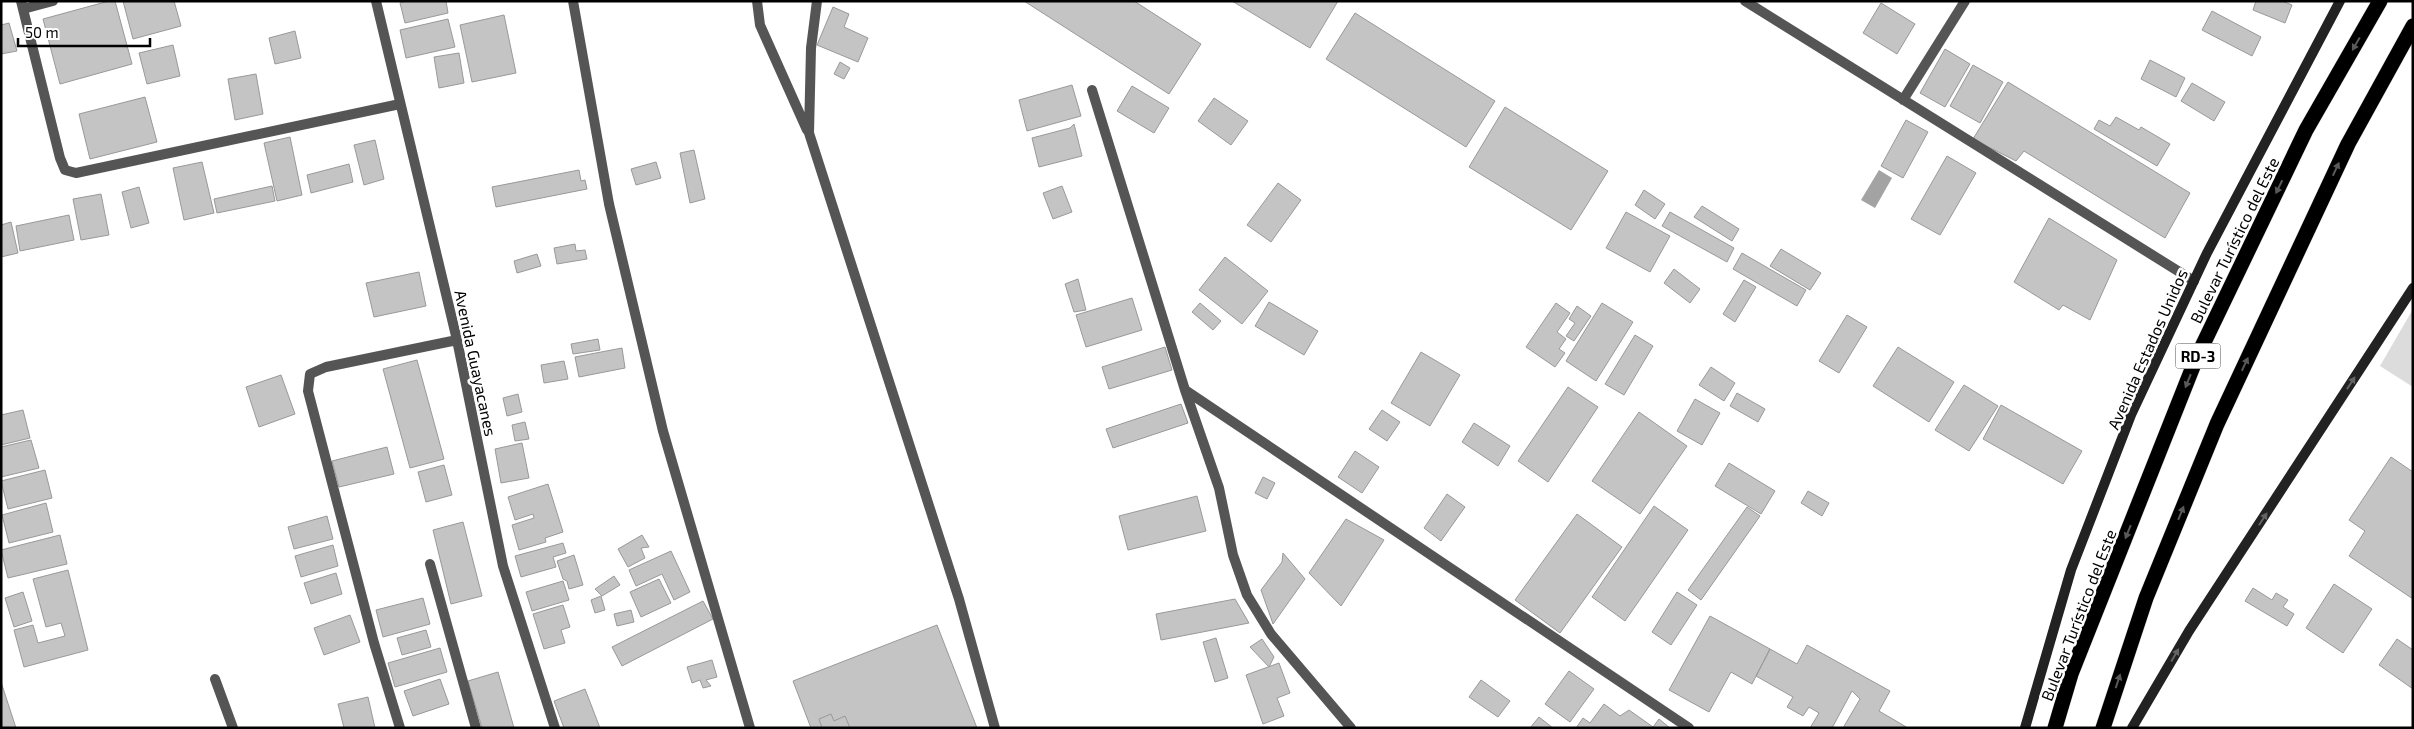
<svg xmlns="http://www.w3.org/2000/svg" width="2414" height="729" font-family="'Exo 2',sans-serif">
	<rect width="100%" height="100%" fill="#fff"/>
	<!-- green -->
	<path fill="#dcdcdc" d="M2413,309V387L2380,366Z"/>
	<!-- water -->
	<path fill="#a3a3a3" d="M1879,170L1892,178L1875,208L1861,200Z"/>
	<!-- building -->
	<path fill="#c4c4c4" stroke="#999" d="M109,1H115L132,64L60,84L43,19Z
		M123,1H174L181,26L133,39Z
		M406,1H446L448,13L405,23L400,3Z
		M1024,1H1134L1201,44L1169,94Z
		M1232,1H1338L1310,48Z
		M2256,1H2282L2292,5L2285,23L2253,10Z
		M1881,3L1915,24L1897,54L1863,33Z
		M833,7L849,14L844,27L868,38L858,62L817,45Z
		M2212,11L2261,37L2252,56L2202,30Z
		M1355,13L1495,101L1466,147L1326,59Z
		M504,15L516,73L472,82L460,25Z
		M448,19L455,47L406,58L400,30Z
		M9,23L17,51L1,54V25Z
		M295,31L301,58L275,64L269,38Z
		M173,45L180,76L147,84L139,53Z
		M1945,49L1970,64L1945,107L1920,93Z
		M459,53L464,83L439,88L434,57Z
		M2150,60L2185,78L2176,97L2141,79Z
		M840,62L850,68L844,79L834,74Z
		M1973,65L2003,82L1980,123L1950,106Z
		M256,74L263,114L235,120L228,79Z
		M2008,82L2190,193L2165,238L2024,151L2016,161L1973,139Z
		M2192,83L2225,102L2214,121L2181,101Z
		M1072,85L1081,116L1027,131L1019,100Z
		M1132,86L1169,108L1154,133L1117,111Z
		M145,97L157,142L90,159L79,114Z
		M1214,98L1248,121L1231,145L1198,121Z
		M1505,107L1608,171L1571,230L1469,167Z
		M2116,117L2139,130L2141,127L2170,144L2157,166L2094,129L2099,120L2110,126Z
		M1906,120L1928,132L1903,178L1881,166Z
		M1074,124L1082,156L1039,167L1032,138L1070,128Z
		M290,137L302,195L277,201L264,143Z
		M375,140L384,179L364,185L354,145Z
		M694,150L705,199L690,203L680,153Z
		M1947,156L1976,173L1940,235L1911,219Z
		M202,162L214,213L184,220L173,168Z
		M656,162L661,178L636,185L631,169Z
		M349,164L353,182L311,193L307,175Z
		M579,170L581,181L585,180L587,189L496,207L492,187Z
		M1278,183L1301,200L1271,242L1247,225Z
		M272,186L275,201L217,213L214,199Z
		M1062,186L1072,212L1053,219L1043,193Z
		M139,187L149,223L131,228L122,192Z
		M1644,190L1665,204L1655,219L1635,205Z
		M101,194L109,235L81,240L73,199Z
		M1702,206L1739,229L1732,241L1694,217Z
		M1626,212L1670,236L1650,272L1606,248Z
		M1670,212L1734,248L1727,262L1662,226Z
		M69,215L74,240L20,251L16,226Z
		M2049,218L2117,260L2090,320L2063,305L2059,310L2014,282Z
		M11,222L18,253L1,257V225Z
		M575,244L576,251L585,250L587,259L557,264L554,248Z
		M1781,249L1821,273L1810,290L1770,266Z
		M1742,253L1806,290L1797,306L1733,269Z
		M537,254L541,266L517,273L514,261Z
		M1225,257L1268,291L1242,324L1199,290Z
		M1674,269L1700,289L1690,303L1664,283Z
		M419,272L426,306L374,317L366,283Z
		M1078,279L1086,310L1074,312L1065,284Z
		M1744,280L1756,287L1735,322L1723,314Z
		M1132,298L1142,330L1086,347L1076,315Z
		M1269,302L1318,331L1304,355L1255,326Z
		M1200,303L1221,321L1213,330L1192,312Z
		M1556,303L1570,313L1557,332L1566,339L1559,349L1565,353L1555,367L1526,347Z
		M1602,303L1633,322L1596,381L1566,361Z
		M1577,306L1591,316L1574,341L1566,336L1575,323L1569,319Z
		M1847,315L1867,327L1839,373L1819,361Z
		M1635,335L1653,346L1624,395L1605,384Z
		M598,339L600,350L573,354L571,344Z
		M1165,347L1172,370L1109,389L1102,367Z
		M1898,347L1954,382L1929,422L1873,386Z
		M622,348L625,368L579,377L575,357Z
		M1421,352L1460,375L1430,426L1391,403Z
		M417,360L444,459L410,468L383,369Z
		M564,361L568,379L544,383L541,365Z
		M1711,367L1735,383L1724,401L1699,385Z
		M281,375L295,414L259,427L246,387Z
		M1964,385L1998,406L1969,451L1935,430Z
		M1568,387L1598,407L1548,482L1518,461Z
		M1737,393L1765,409L1758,422L1730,406Z
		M518,394L522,412L507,416L503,398Z
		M1695,399L1720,413L1702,445L1677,431Z
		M1181,404L1188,423L1113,448L1106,429Z
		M2001,405L2082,451L2063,484L1983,439Z
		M23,410L30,438L1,445V415Z
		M1382,410L1400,422L1387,441L1369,429Z
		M1639,412L1687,446L1640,514L1592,481Z
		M525,422L529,439L515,441L512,425Z
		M1474,423L1510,446L1498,466L1462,442Z
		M31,440L39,468L1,477V447Z
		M522,443L529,478L501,483L495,449Z
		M387,447L394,474L339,487L332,461Z
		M1355,451L1379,467L1362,493L1338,477Z
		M2391,457L2413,472V599L2349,556L2365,531L2349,520Z
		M1729,463L1775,491L1761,514L1715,486Z
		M444,465L452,495L426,502L418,472Z
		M45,470L52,498L8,509L1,481Z
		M1263,477L1275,483L1267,499L1255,493Z
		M548,484L563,532L545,538L546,542L519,550L512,525L534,518L533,514L515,520L508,497Z
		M1808,491L1829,503L1822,516L1801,503Z
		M1447,494L1465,507L1441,541L1424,528Z
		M1197,496L1206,531L1128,550L1119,516Z
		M46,503L53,532L9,543L2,515Z
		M1654,506L1688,530L1625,621L1592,597Z
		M1747,507L1760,516L1701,600L1688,590Z
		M1577,514L1622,547L1560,633L1515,600Z
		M327,516L333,539L294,549L288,527Z
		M1346,519L1384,540L1341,606L1309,573Z
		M463,522L482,596L451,604L433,530Z
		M60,535L67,564L8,578L1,550Z
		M642,535L649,547L641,548L645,558L628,567L618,549Z
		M563,543L566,553L553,557L556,567L521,577L515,556Z
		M333,545L338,566L301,577L295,556Z
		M671,551L690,592L674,600L662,574L636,586L629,570Z
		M1283,553L1305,579L1273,624L1261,590L1282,562Z
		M574,555L583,585L569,589L567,581L563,579L557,561Z
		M68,570L88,650L24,667L14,630L33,625L38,643L65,636L61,623L46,627L33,579Z
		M336,573L342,594L311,604L304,583Z
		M614,576L620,585L602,596L595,589Z
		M659,579L671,603L641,617L630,592Z
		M563,581L569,600L532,611L526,592Z
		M2334,584L2372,609L2343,653L2306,628Z
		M2253,588L2272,600L2276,593L2288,600L2283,607L2294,614L2287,626L2245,601Z
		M23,592L32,621L14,627L5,598Z
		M1677,592L1697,605L1671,645L1652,632Z
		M601,596L605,610L595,613L591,600Z
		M423,598L430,624L383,637L376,610Z
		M1235,599L1249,623L1161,640L1156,614Z
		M703,601L713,619L622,666L612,647Z
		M563,605L570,627L561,630L565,643L544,649L533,614Z
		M631,610L634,622L617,626L614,614Z
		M350,615L360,642L324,655L314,628Z
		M1710,616L1770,649L1752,684L1731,672L1709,712L1669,690Z
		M937,625L977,728H811L793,681Z
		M426,630L431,647L402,655L397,638Z
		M1216,638L1228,678L1215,682L1203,642Z
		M1262,639L1274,657L1269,667L1250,647Z
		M2397,639L2413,650V689L2379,665Z
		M1807,645L1890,691L1879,711L1908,728H1843L1860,699L1852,691L1832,728H1810L1819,713L1809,707L1803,716L1787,707L1793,697L1756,676L1770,649L1797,664Z
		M440,648L447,672L395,687L388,663Z
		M712,660L717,677L706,680L711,686L703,688L700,680L692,683L687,667Z
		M1279,663L1290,693L1277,698L1284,716L1263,724L1246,675Z
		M1569,671L1594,689L1570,722L1545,704Z
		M498,672L514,728H482L468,681Z
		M440,679L449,704L413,716L404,691Z
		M1481,680L1510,701L1498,717L1469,697Z
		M1,682L16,728H1Z
		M585,689L600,728H564L554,701Z
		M368,697L375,728H344L338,704Z
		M1604,704L1620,716L1629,710L1653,727L1659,719L1670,728H1576L1583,718L1590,723Z
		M831,714L834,721L845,716L850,728H822L819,719Z
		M1539,717L1553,728H1530Z"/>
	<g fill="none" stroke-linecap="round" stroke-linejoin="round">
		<!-- highway casing -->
		<g stroke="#dbdbdb" stroke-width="16">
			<path id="highway" d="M2055,728L2071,674L2196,359L2306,130L2380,1
				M2103,728L2146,598L2217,424L2348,144L2413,26"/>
		</g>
		<!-- street -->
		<path stroke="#555" stroke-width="10" d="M21,1L60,158L65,170L76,173L400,104
			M376,1L457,340L503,566L555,728
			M573,1L609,204L663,431L750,728
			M757,1L760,25L807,130
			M817,1L811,48L809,133L959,599L995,728
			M1745,1L2194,281
			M23,9L53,1
			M1092,90L1185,390L1219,488L1233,555L1247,595L1271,634L1351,728
			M1903,100L1965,1
			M1185,390L1689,728
			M430,564L476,728
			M215,679L233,728
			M400,728L374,643L308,391L310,374L326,367L457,340"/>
		<!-- secondary -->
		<path stroke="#222" stroke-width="10" d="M2025,728L2071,570L2131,415L2207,253L2340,1
			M2132,728L2189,631L2413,288"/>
		<!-- highway -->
		<use href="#highway" stroke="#000" stroke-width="15"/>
	</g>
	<!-- one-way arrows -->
	<defs><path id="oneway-solid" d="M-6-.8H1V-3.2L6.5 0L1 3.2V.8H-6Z" transform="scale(1.25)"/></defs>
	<g fill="#595959">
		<use href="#oneway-solid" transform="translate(2356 44) rotate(120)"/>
		<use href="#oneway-solid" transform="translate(2336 169) rotate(-65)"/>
		<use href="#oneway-solid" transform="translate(2279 187) rotate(116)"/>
		<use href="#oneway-solid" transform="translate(2245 364) rotate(-65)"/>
		<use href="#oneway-solid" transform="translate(2188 381) rotate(112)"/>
		<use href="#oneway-solid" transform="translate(2181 513) rotate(-68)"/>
		<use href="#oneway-solid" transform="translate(2128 532) rotate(112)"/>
		<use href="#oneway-solid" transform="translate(2118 681) rotate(-72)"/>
	</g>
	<g fill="#646464">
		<use href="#oneway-solid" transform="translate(2351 383) rotate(-57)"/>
		<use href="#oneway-solid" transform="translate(2263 519) rotate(-57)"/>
		<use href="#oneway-solid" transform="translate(2175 655) rotate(-60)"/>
	</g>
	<g text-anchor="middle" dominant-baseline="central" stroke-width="5" stroke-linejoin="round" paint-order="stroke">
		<!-- shield labels -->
		<rect fill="#fff" stroke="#4c4c4c" stroke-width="1" x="2175.5" y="343.5" width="45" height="25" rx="4"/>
		<g font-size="15" font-weight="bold" fill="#000">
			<text x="2198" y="356">RD-3</text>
		</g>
		<!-- street labels -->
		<g font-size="16" fill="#000" stroke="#fff">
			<text transform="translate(2234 240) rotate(-64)">Bulevar Turístico del Este</text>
			<text transform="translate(2147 349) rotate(-66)">Avenida Estados Unidos</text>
			<text transform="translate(476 363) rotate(78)">Avenida Guayacanes</text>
			<text transform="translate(2078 615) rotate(-69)">Bulevar Turístico del Este</text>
		</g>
	</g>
	<!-- border -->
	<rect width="2414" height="729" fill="none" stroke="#000000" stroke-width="5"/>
	<!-- scale -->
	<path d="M18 38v8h132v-8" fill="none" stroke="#000000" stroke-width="2.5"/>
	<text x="25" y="38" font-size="15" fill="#000000" stroke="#ffffff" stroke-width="4" paint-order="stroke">50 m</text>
</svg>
